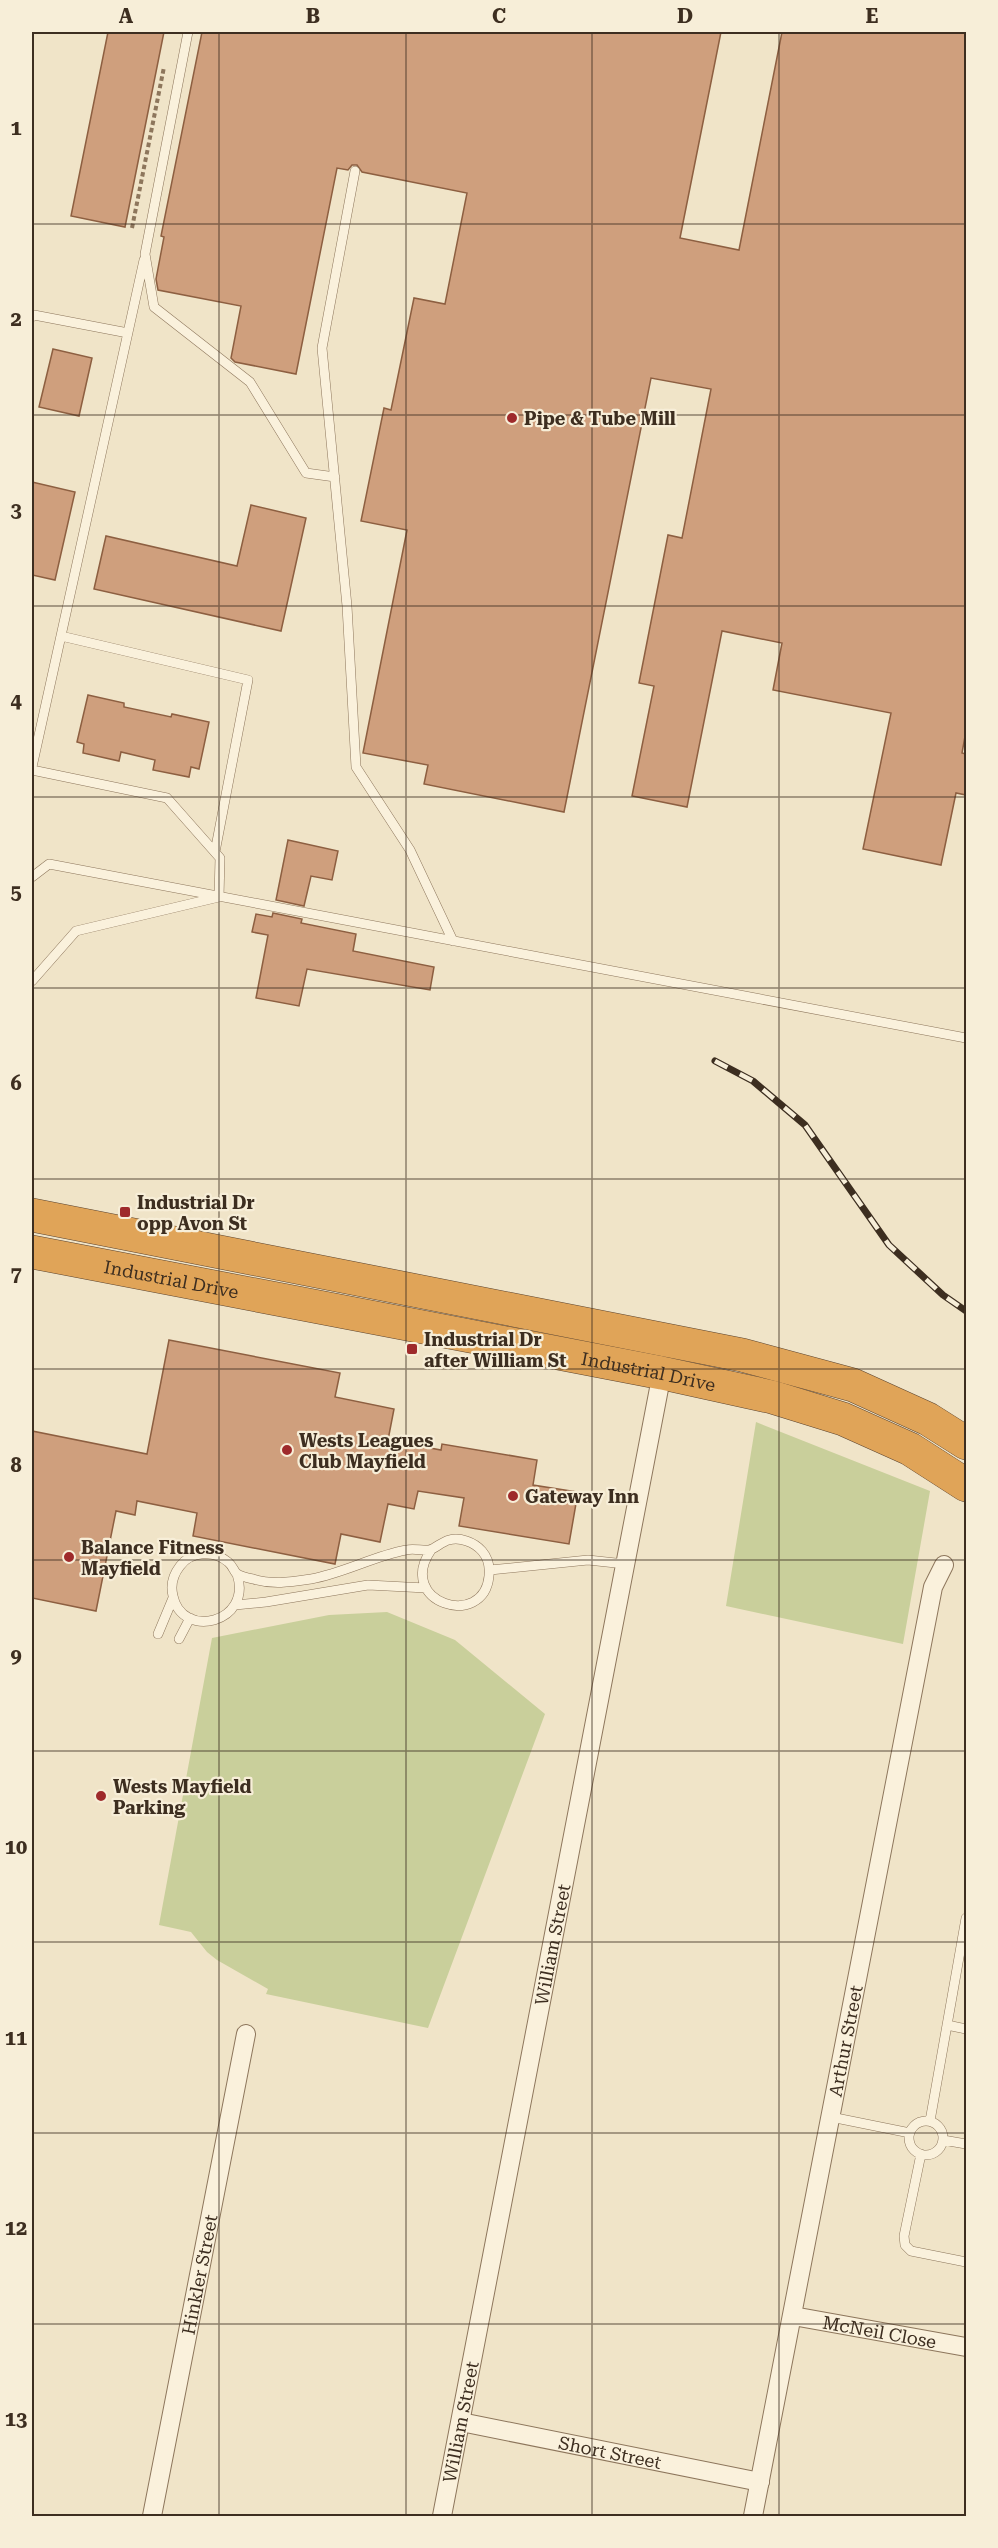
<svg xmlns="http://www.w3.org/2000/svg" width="998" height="2548" font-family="'Roboto Serif',serif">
	<rect width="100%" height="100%" fill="#f0e4c8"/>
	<!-- green -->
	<path fill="#c9cf9b" d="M756,1422L930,1491L903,1644L726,1606Z
		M387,1612L455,1640L545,1714L428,2028L266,1994L268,1989L217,1960L207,1952L191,1932L159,1925L212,1638L329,1615Z"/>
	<!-- building -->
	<path fill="#cf9f7d" stroke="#8d5f41" stroke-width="1.5" d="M108,32H164L125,227L71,216Z
		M202,32H721L680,238L739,250L782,32H966V731L962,753L966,754V795L956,793L941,865L863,849L891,713L773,690L782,643L722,631L687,807L632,796L654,686L639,683L668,535L682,538L711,389L651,378L564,812L424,784L428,765L363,753L407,530L361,521L384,408L391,410L414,298L445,304L467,193L362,172L357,165H352L348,170L337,168L296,374L235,362L231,358L241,306L158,290L156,279L164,237L161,236Z
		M53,349L92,358L79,416L39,407Z
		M32,482L75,492L55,580L32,575Z
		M251,505L306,518L281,631L94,589L106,536L237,566Z
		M88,695L124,703V707L171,717L172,714L209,722L199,769L191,767L189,777L153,770L155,760L121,752L119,761L83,753L84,744L77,742Z
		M288,840L338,851L332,880L311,876L304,906L276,900Z
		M273,913L302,919L301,923L356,934L353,951L434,967L430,990L307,969L299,1006L256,998L268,935L252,932L256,914L272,917Z
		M169,1340L340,1373L335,1397L394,1409L388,1440L441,1450L442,1444L537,1460L533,1485L578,1492L569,1544L459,1526L464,1498L418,1491L414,1509L388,1504L380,1542L341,1534L335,1564L193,1536L197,1513L137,1501L135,1515L116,1511L96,1611L32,1598V1431L147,1454Z"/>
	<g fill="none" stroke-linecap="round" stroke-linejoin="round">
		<!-- lane casing -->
		<g stroke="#8d765c" stroke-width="10">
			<path id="lane" d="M188,32L145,254L154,307L250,382L306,473L335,477
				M355,171L322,348L347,606L356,767L410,850L453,941
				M32,317L34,315L128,333
				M61,636L248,680L215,852
				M32,767L144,260
				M32,770L167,798L220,858L219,897L76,931L32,981
				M32,877L49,864L966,1038
				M490,1570L588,1560L625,1564
				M237,1574C253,1623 182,1640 173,1596C170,1584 173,1575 180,1566C191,1551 214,1550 228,1562C232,1565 233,1569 236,1573C240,1576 248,1578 253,1579C273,1585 291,1582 311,1579C344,1573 374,1556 406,1550C414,1548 422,1551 429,1550C435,1549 441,1542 449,1540C460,1537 474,1542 482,1551C488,1558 490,1567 489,1576C484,1630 395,1603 431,1550
				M235,1605L266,1602L368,1585L426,1588
				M158,1634L173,1598
				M179,1639L190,1618
				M947,2025L966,2029
				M831,2117L910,2133
				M930,2121L966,1918
				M909 2138a17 17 0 1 1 34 0a17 17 0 1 1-34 0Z
				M943,2140L966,2144
				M921,2154L904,2236L905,2245L911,2251L966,2262"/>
		</g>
		<!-- street casing -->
		<g stroke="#8d765c" stroke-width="20">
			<g id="street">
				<path id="s1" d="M793,2316L966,2347"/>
				<path id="s2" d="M461,2422L760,2482"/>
				<path id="s3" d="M152,2516L246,2034"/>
				<path id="s4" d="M442,2516L662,1373"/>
				<path id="s5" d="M753,2516L933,1587L944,1565"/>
			</g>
		</g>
		<!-- highway casing -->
		<g stroke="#5b4430" stroke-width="34">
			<g id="highway">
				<path d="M32,1215L742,1355L853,1385L928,1419L966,1443"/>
				<path id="s6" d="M32,1252L662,1373L772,1397L843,1419L910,1449L966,1485"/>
			</g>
		</g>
		<!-- path -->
		<path stroke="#8d765c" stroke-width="4" stroke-dasharray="4.5 3" stroke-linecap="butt" d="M132,228L164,67"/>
		<!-- lane -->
		<use href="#lane" stroke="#faf1dc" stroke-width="9"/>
		<!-- street -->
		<use href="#street" stroke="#faf1dc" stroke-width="18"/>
		<!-- highway -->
		<use href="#highway" stroke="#e0a458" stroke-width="33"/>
		<!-- rail casing -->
		<g stroke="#3d2e20" stroke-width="7">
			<path id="rail" d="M715,1061L753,1081L805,1125L889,1245L943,1295L966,1311"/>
		</g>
		<!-- rail -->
		<use href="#rail" stroke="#f7eed8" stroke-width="4.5" stroke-dasharray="14" stroke-linecap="butt"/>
	</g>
	<!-- grid -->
	<path fill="none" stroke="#3d2e20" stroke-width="1.5" stroke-opacity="0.55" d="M219,32V2516M406,32V2516M592,32V2516M779,32V2516M32,224H966M32,415H966M32,606H966M32,797H966M32,988H966M32,1179H966M32,1369H966M32,1560H966M32,1751H966M32,1942H966M32,2133H966M32,2324H966"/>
	<!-- markers -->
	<g fill="#9e2a2b" stroke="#f7eed8" stroke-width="2">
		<circle cx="512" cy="418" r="6"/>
		<rect x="119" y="1206" width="12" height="12" rx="3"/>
		<rect x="406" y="1343" width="12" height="12" rx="3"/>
		<circle cx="287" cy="1450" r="6"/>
		<circle cx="513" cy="1496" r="6"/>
		<circle cx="69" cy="1557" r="6"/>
		<circle cx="101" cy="1796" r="6"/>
	</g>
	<g text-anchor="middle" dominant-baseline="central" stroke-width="4.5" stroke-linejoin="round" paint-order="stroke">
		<!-- poi labels -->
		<g font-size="18" font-weight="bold" fill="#3d2e20" stroke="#f7eed8" text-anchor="start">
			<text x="524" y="418">Pipe &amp; Tube Mill</text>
			<text x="137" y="1202">Industrial Dr<tspan x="137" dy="21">opp Avon St</tspan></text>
			<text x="424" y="1339">Industrial Dr<tspan x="424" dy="21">after William St</tspan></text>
			<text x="299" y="1440">Wests Leagues<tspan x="299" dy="21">Club Mayfield</tspan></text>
			<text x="525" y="1496">Gateway Inn</text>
			<text x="81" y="1547">Balance Fitness<tspan x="81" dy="21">Mayfield</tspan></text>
			<text x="113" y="1786">Wests Mayfield<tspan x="113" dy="21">Parking</tspan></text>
		</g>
		<!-- street labels -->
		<g font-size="18" fill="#3d2e20" stroke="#f7eed8">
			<text stroke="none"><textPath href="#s6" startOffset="142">Industrial Drive</textPath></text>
			<text stroke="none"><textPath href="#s6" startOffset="628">Industrial Drive</textPath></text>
			<text stroke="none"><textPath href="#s4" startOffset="582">William Street</textPath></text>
			<text stroke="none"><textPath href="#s5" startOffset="484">Arthur Street</textPath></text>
			<text stroke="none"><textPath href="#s3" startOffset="246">Hinkler Street</textPath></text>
			<text stroke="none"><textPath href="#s1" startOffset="88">McNeil Close</textPath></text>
			<text stroke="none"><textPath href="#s4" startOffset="96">William Street</textPath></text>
			<text stroke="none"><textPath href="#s2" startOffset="152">Short Street</textPath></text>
		</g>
	</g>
	<!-- border -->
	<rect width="998" height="2548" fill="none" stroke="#f7eed8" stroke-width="66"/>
	<rect x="33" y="33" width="932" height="2482" fill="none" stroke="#3d2e20" stroke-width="2"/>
	<g font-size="20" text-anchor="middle" font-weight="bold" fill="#3d2e20">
		<text x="126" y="23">A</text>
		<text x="313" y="23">B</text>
		<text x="499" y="23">C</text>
		<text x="685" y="23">D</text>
		<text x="872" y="23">E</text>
		<text x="16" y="135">1</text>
		<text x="16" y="326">2</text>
		<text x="16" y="517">3</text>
		<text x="16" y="708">4</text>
		<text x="16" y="899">5</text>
		<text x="16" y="1090">6</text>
		<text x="16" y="1281">7</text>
		<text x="16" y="1472">8</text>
		<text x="16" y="1663">9</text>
		<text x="16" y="1854">10</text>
		<text x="16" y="2045">11</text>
		<text x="16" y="2235">12</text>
		<text x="16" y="2426">13</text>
	</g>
</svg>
